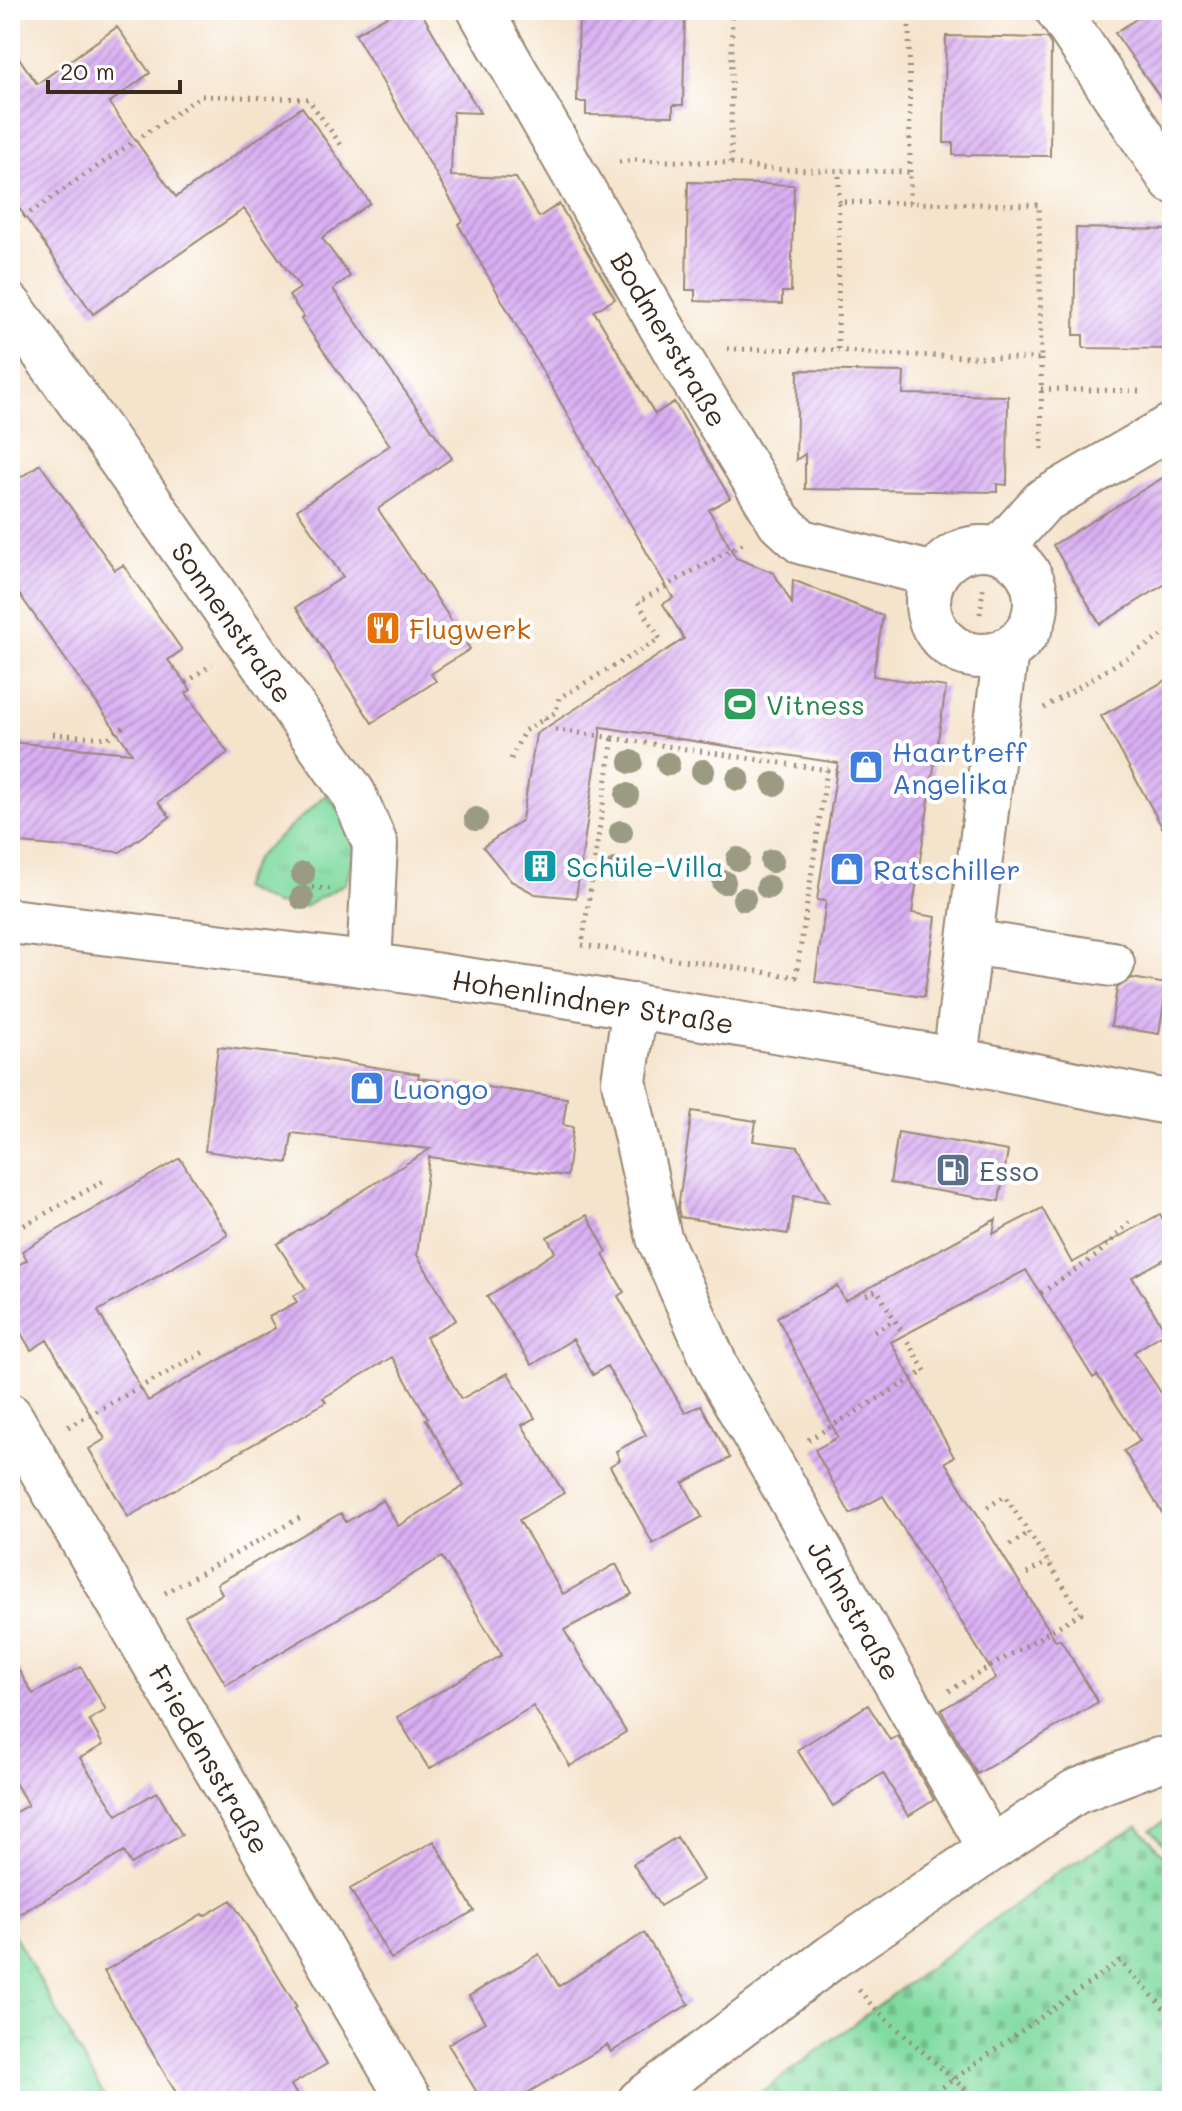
<svg xmlns="http://www.w3.org/2000/svg" width="1182" height="2111" font-family="Mali,sans-serif">
	<defs>
		<pattern id="grass-tufts" width="24" height="20" patternUnits="userSpaceOnUse" patternTransform="scale(2)"><rect width="24" height="20" fill="#81dba1"/><path d="M3 7l-1-3M5 7V3M7 7l1-3M15 17l-1-3M17 17v-4M19 17l1-3" fill="none" stroke="#70bc8a"/></pattern>
		<pattern id="cemetery-stones" width="16" height="16" patternUnits="userSpaceOnUse" patternTransform="scale(2)"><rect width="16" height="16" fill="#81dba1"/><path d="M2 7V4a2 2 0 0 1 4 0v3zM10 15v-3a2 2 0 0 1 4 0v3z" fill="#70bc8a"/></pattern>
		<pattern id="park-crowns" width="20" height="18" patternUnits="userSpaceOnUse" patternTransform="scale(2)"><rect width="20" height="18" fill="#81dba1"/><path d="M2 6a3 3 0 1 1 6 0M12 15a3 3 0 1 1 6 0" fill="none" stroke="#70bc8a"/></pattern>
		<pattern id="building-hatch" width="6" height="6" patternUnits="userSpaceOnUse" patternTransform="scale(2)"><rect width="6" height="6" fill="#d9aff3"/><path d="M-1 1l2-2M0 6l6-6M5 7l2-2" fill="none" stroke="#b18fc4"/></pattern>
	</defs>
	<rect width="100%" height="100%" fill="#fff"/>
	<filter id="ink" filterUnits="userSpaceOnUse"><feTurbulence type="fractalNoise" baseFrequency=".0125" numOctaves="2"/><feDisplacementMap in="SourceGraphic" scale="16" xChannelSelector="R" yChannelSelector="G"/><feConvolveMatrix kernelMatrix="1 2 1 2 8 2 1 2 1" color-interpolation-filters="sRGB"/></filter>
	<filter id="wash" filterUnits="userSpaceOnUse"><feTurbulence type="fractalNoise" baseFrequency=".006" numOctaves="4" result="noise"/><feDisplacementMap in="SourceGraphic" scale="32" xChannelSelector="R" yChannelSelector="G"/><feGaussianBlur stdDeviation="1.8" result="paint"/><feColorMatrix in="noise" values="0 0 0 0 0 0 0 0 0 0 0 0 0 0 0 0 0 1.4 0 .05"/><feComposite in="paint" operator="in"/></filter>
	<g filter="url(#wash)">
		<rect width="100%" height="100%" fill="#f5e4cc"/>
		<!-- grass -->
		<path fill="url(#grass-tufts)" stroke="#5e8260" stroke-width="2" d="M326,795L360,831L346,883L304,907L275,904L241,888L256,858Z
			M1172,1816V1854L1151,1830Z"/>
		<!-- cemetery -->
		<path fill="url(#cemetery-stones)" stroke="#5e8260" stroke-width="2" d="M1138,1826L1172,1865V2101H750L1059,1871Z"/>
		<!-- park -->
		<path fill="url(#park-crowns)" stroke="#5e8260" stroke-width="2" d="M10,1927L107,2101H10Z"/>
		<g id="blocks">
			<!-- building -->
			<path fill="url(#building-hatch)" d="M398,10H420L480,113L453,112L451,176L516,178L539,217L559,204L615,299L594,311L655,414L674,402L730,498L709,510L736,558L774,573L792,604L793,580L883,616L873,676L946,687L912,913L936,917L924,997L815,982L826,901L817,900L838,763L601,727L576,898L535,894L511,881L483,847L522,820L536,734L684,639L663,604L673,598L458,224L463,221L355,34Z
				M579,10H685L683,105H673V116L586,115V102H577Z
				M1150,10H1172V114L1115,33Z
				M117,27L150,73L109,103L176,197L302,107L370,203L322,238L350,276L333,289L452,458L378,509L470,649L431,674L436,681L372,723L296,607L343,577L297,510L390,445L301,319L304,317L289,296L300,288L244,209L93,314L10,195V45L37,84Z
				M946,36L1047,38L1051,45L1050,156L953,155V143H944Z
				M688,182L794,185L791,292H782V304L695,301V290H686Z
				M1076,228L1172,230L1170,349L1083,348V335H1074Z
				M798,370L904,372L903,394L1008,396L1007,485L997,484V492L805,489V454L796,460Z
				M40,464L115,570L123,565L182,650L168,660L191,690L186,693L228,753L158,802L170,817L120,852L10,842V742L132,753L10,581V485Z
				M1172,472V580L1100,624L1053,545Z
				M1172,677V845L1101,716Z
				M1132,978L1167,984L1159,1034L1111,1026L1117,988Z
				M218,1047L324,1059L419,1074L418,1078L567,1098L563,1125L573,1127L567,1176L429,1157L417,1255L456,1320L426,1337L461,1399L508,1373L535,1418L522,1425L564,1493L519,1520L563,1594L616,1564L632,1594L564,1630L626,1732L570,1766L533,1706L429,1769L397,1717L502,1655L442,1557L226,1685L185,1616L222,1594L217,1584L341,1513L346,1522L383,1500L398,1526L464,1486L426,1419L428,1418L392,1357L323,1398L326,1402L128,1517L89,1449L105,1439L47,1340L31,1350L10,1315V1270L27,1260L22,1251L180,1158L228,1235L98,1311L148,1401L275,1328L269,1317L297,1302L293,1296L306,1289L277,1244L430,1149L292,1133L288,1163L205,1151Z
				M692,1111L756,1121L753,1141L798,1147L829,1202L794,1196L788,1234L680,1217L678,1208Z
				M898,1132L1008,1151L999,1201L890,1183Z
				M1042,1208L1072,1263L1160,1214L1172,1235V1255L1132,1277L1166,1332L1134,1352L1172,1409V1529L1124,1451L1140,1441L1097,1375L1093,1378L1026,1270L891,1342L954,1457L945,1462L1056,1641L1060,1639L1098,1702L977,1774L941,1710L996,1678L883,1496L850,1514L815,1450L838,1437L777,1317L837,1286L845,1301L996,1219L993,1234Z
				M587,1215L607,1252L603,1255L624,1292L618,1296L685,1413L701,1405L730,1458L683,1483L702,1517L653,1544L610,1466L620,1460L616,1451L646,1435L607,1366L593,1375L573,1339L532,1365L487,1297L555,1252L547,1237Z
				M10,1656L33,1694L81,1667L106,1710L89,1720L103,1745L80,1758L117,1815L157,1792L182,1835L131,1864L124,1852L10,1920V1815L28,1805L10,1774Z
				M868,1705L890,1740L898,1736L934,1800L908,1816L883,1773L833,1806L797,1750Z
				M677,1837L703,1880L660,1906L633,1864Z
				M434,1841L474,1911L391,1959L350,1889Z
				M231,1900L297,2007L294,2009L327,2064L291,2085L300,2101H181L104,1971L202,1914L204,1916Z
				M644,1933L689,2004L611,2052L607,2045L514,2101H482L448,2044L485,2022L469,1996L539,1954L559,1986Z"/>
		</g>
	</g>
	<g filter="url(#ink)">
		<use href="#blocks" fill-opacity="0" stroke="#988775" stroke-width="2"/>
		<g fill="none" stroke-linecap="round" stroke-linejoin="round">
			<!-- minor casing -->
			<g stroke="#988775" stroke-width="48">
				<path id="minor" d="M480,10L676,352L780,522L802,542L935,575
					M1058,10L1172,181
					M10,306L101,432L353,793L375,844L369,965
					M928 602a54 54 0 1 1 108 0a54 54 0 1 1-108 0Z
					M999,550L1043,501L1172,426
					M10,921L341,961L558,994L955,1060L1172,1103
					M970,942L1112,964
					M635,1006L624,1081L659,1238L718,1371L991,1849
					M955,1060L1006,650
					M10,1416L410,2101
					M640,2101L832,1957L1075,1792L1159,1760"/>
			</g>
			<!-- path -->
			<path stroke="#988775" stroke-width="5" stroke-dasharray="2 6" stroke-linecap="butt" d="M909,10L910,172
				M619,162L634,160L731,163L732,10
				M731,163L766,169L910,172V203L1039,205L1041,359L878,354L838,350
				M839,202V172
				M10,226L201,96L308,99L344,149
				M727,349L838,350L839,202L910,203
				M1041,359L1042,450
				M1041,389L1140,391
				M980,614L983,588
				M954,648L955,677
				M186,683L212,664
				M1044,708L1172,630
				M544,719L552,729L613,738
				M53,734L108,738L125,726
				M613,738L827,770L796,977L582,945Z
				M937,750L945,752L946,747
				M511,759L524,731L556,712L559,698L660,639L638,602L743,543
				M827,770L836,772
				M304,887L330,889
				M10,1233L104,1181
				M1041,1293L1096,1256L1132,1220
				M874,1331L895,1320
				M68,1427L204,1352
				M808,1440L925,1371L877,1290L862,1297
				M1010,1545L1029,1533
				M1027,1574L1048,1561
				M165,1593L301,1517
				M949,1691L1081,1613L1005,1496L986,1508
				M859,1990L874,2008L978,2101
				M923,2101L1120,1961L1172,2017"/>
			<!-- minor -->
			<use href="#minor" stroke="#fff" stroke-width="44"/>
		</g>
		<!-- trees -->
		<g fill="#9a9b82">
			<circle cx="631" cy="762" r="12"/>
			<circle cx="668" cy="764" r="12"/>
			<circle cx="703" cy="771" r="12"/>
			<circle cx="738" cy="779" r="12"/>
			<circle cx="774" cy="784" r="12"/>
			<circle cx="627" cy="795" r="12"/>
			<circle cx="476" cy="819" r="12"/>
			<circle cx="621" cy="832" r="12"/>
			<circle cx="738" cy="859" r="12"/>
			<circle cx="772" cy="861" r="12"/>
			<circle cx="615" cy="870" r="12"/>
			<circle cx="303" cy="874" r="12"/>
			<circle cx="724" cy="882" r="12"/>
			<circle cx="768" cy="887" r="12"/>
			<circle cx="302" cy="898" r="12"/>
			<circle cx="744" cy="899" r="12"/>
		</g>
	</g>
	<!-- icons -->
	<defs>
		<g id="restaurant-square" transform="scale(1.8)"><rect x="-9" y="-9" width="18" height="18" rx="4" fill="#e8710a" stroke="#fff"/><path d="M-5-6h1v4h1v-4h1v4h1v-4h1v5L-1.5 .5V6h-2V.5L-5-1ZM5-6V6H3V1.5H1.5Q1.5-4 5-6Z" fill="#fff"/></g>
		<g id="stadium-square" transform="scale(1.8)"><rect x="-9" y="-9" width="18" height="18" rx="4" fill="#2e9e5b" stroke="#fff"/><path d="M0-5a6.5 5 0 1 0 0 10a6.5 5 0 1 0 0-10ZM-3.5-1.8h7v3.6h-7Z" fill="#fff"/></g>
		<g id="shop-square" transform="scale(1.8)"><rect x="-9" y="-9" width="18" height="18" rx="4" fill="#3f7fe0" stroke="#fff"/><path d="M-5-2.5h2.3a2.7 3.5 0 0 1 5.4 0H5L5.5 6h-11ZM-1.5-2.5h3a1.5 2.3 0 0 0-3 0Z" fill="#fff"/></g>
		<g id="building-square" transform="scale(1.8)"><rect x="-9" y="-9" width="18" height="18" rx="4" fill="#0f9aa8" stroke="#fff"/><path d="M-4-6H4V6H1V3H-1V6H-4ZM-2.5-4.3h1.7v1.8h-1.7ZM.8-4.3h1.7v1.8H.8ZM-2.5-1h1.7V.8h-1.7ZM.8-1h1.7V.8H.8Z" fill="#fff"/></g>
		<g id="fuel-square" transform="scale(1.8)"><rect x="-9" y="-9" width="18" height="18" rx="4" fill="#5c6f8a" stroke="#fff"/><path d="M-5.5-6h7V0h2V4h1.3V-2.5L3-4.5l.8-.8L6-3V5H2.5V1h-1V6h-7ZM-4.2-4.7v3.2H.2V-4.7Z" fill="#fff"/></g>
	</defs>
	<g fill-rule="evenodd">
		<use href="#restaurant-square" x="383" y="628"/>
		<use href="#stadium-square" x="740" y="704"/>
		<use href="#shop-square" x="866" y="767"/>
		<use href="#building-square" x="540" y="866"/>
		<use href="#shop-square" x="847" y="869"/>
		<use href="#shop-square" x="367" y="1088"/>
		<use href="#fuel-square" x="953" y="1170"/>
	</g>
	<g text-anchor="middle" dominant-baseline="central" stroke-width="8" stroke-linejoin="round" paint-order="stroke">
		<!-- street labels -->
		<g font-size="28" fill="#3b2a1e" stroke="#fff">
			<text transform="translate(670 339) rotate(59)">Bodmerstraße</text>
			<text transform="translate(233 622) rotate(55)">Sonnenstraße</text>
			<text transform="translate(593 1001) rotate(9)">Hohenlindner Straße</text>
			<text transform="translate(855 1610) rotate(60)">Jahnstraße</text>
			<text transform="translate(210 1759) rotate(60)">Friedensstraße</text>
		</g>
		<!-- food labels -->
		<g font-size="28" fill="#c56008" stroke="#fff" text-anchor="start">
			<text x="409" y="628">Flugwerk</text>
		</g>
		<!-- leisure labels -->
		<g font-size="28" fill="#27864d" stroke="#fff" text-anchor="start">
			<text x="766" y="704">Vitness</text>
		</g>
		<!-- shop labels -->
		<g font-size="28" fill="#366cbe" stroke="#fff" text-anchor="start">
			<text x="892" y="751">Haartreff<tspan x="892" dy="32">Angelika</tspan></text>
			<text x="873" y="869">Ratschiller</text>
			<text x="393" y="1088">Luongo</text>
		</g>
		<!-- culture labels -->
		<g font-size="28" fill="#0d838f" stroke="#fff" text-anchor="start">
			<text x="566" y="866">Schüle-Villa</text>
		</g>
		<!-- service labels -->
		<g font-size="28" fill="#4e5e75" stroke="#fff" text-anchor="start">
			<text x="979" y="1170">Esso</text>
		</g>
	</g>
	<!-- margin -->
	<rect width="1182" height="2111" fill="none" stroke="#fff" stroke-width="40"/>
	<!-- scale -->
	<path d="M48 80v12h132v-12" fill="none" stroke="#3b2a1e" stroke-width="4"/>
	<text x="60" y="80" font-size="24" fill="#3b2a1e" stroke="#ffffff" stroke-width="6" paint-order="stroke">20 m</text>
</svg>
